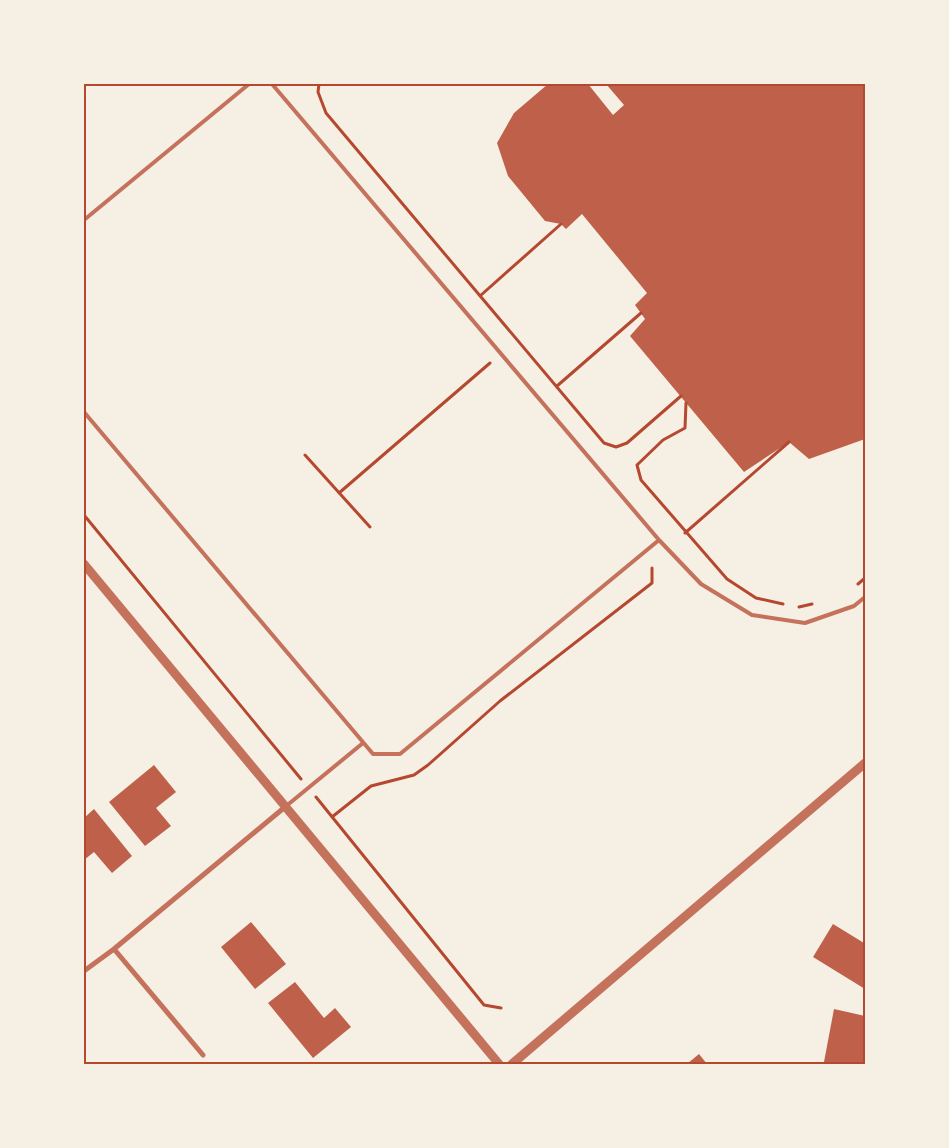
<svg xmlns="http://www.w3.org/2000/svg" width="949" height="1148" font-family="'Open Sans',sans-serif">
	<rect width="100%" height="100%" fill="#f6efe4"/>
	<!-- building -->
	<path fill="#bf614a" d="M548,84H588L613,115L624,105L606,84H865V439L809,459L789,442L744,472L630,336L645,319L635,305L647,293L582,214L566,229L561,224L545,221L508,176L497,143L514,113Z
		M154,765L176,792L156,808L171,826L145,846L109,802Z
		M94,809L132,856L112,873L94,852L84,860V818Z
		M251,922L286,964L255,989L221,947Z
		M833,924L864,943L865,941V989L813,957Z
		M295,982L324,1018L335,1008L351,1027L313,1058L268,1003Z
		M834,1009L865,1016V1064L824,1062Z
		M699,1054L707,1064H687Z"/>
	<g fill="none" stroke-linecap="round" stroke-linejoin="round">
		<!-- path -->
		<path stroke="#b5482f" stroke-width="3" d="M319,84L318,92L326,113L604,443L616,447L627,443L681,396
			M480,296L561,224
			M557,386L641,313
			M686,403L685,428L663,440L637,465L641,480L727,579L756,598L783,604
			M305,455L370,527
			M339,493L490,363
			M84,515L301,779
			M685,533L789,442
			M858,584L865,578
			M799,607L812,604
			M316,797L484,1005L501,1008
			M332,817L371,786L414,775L428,765L500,701L652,583V568"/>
		<!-- service -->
		<path stroke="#c5725c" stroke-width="4" d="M272,84L659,540L701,584L752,615L805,623L854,606L865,597
			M84,220L249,84
			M84,412L373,754H400L659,540
			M285,807L363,743"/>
		<!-- minor -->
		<path stroke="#c5725c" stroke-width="5" d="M114,949L203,1055
			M84,971L114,949L285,807"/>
		<!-- tertiary -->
		<path stroke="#c5725c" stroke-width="9" d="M84,564L499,1064
			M512,1064L865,763"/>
	</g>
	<!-- border -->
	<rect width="949" height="1148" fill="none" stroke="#f6efe4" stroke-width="170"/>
	<rect x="85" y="85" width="779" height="978" fill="none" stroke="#b5482f" stroke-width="2"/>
</svg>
